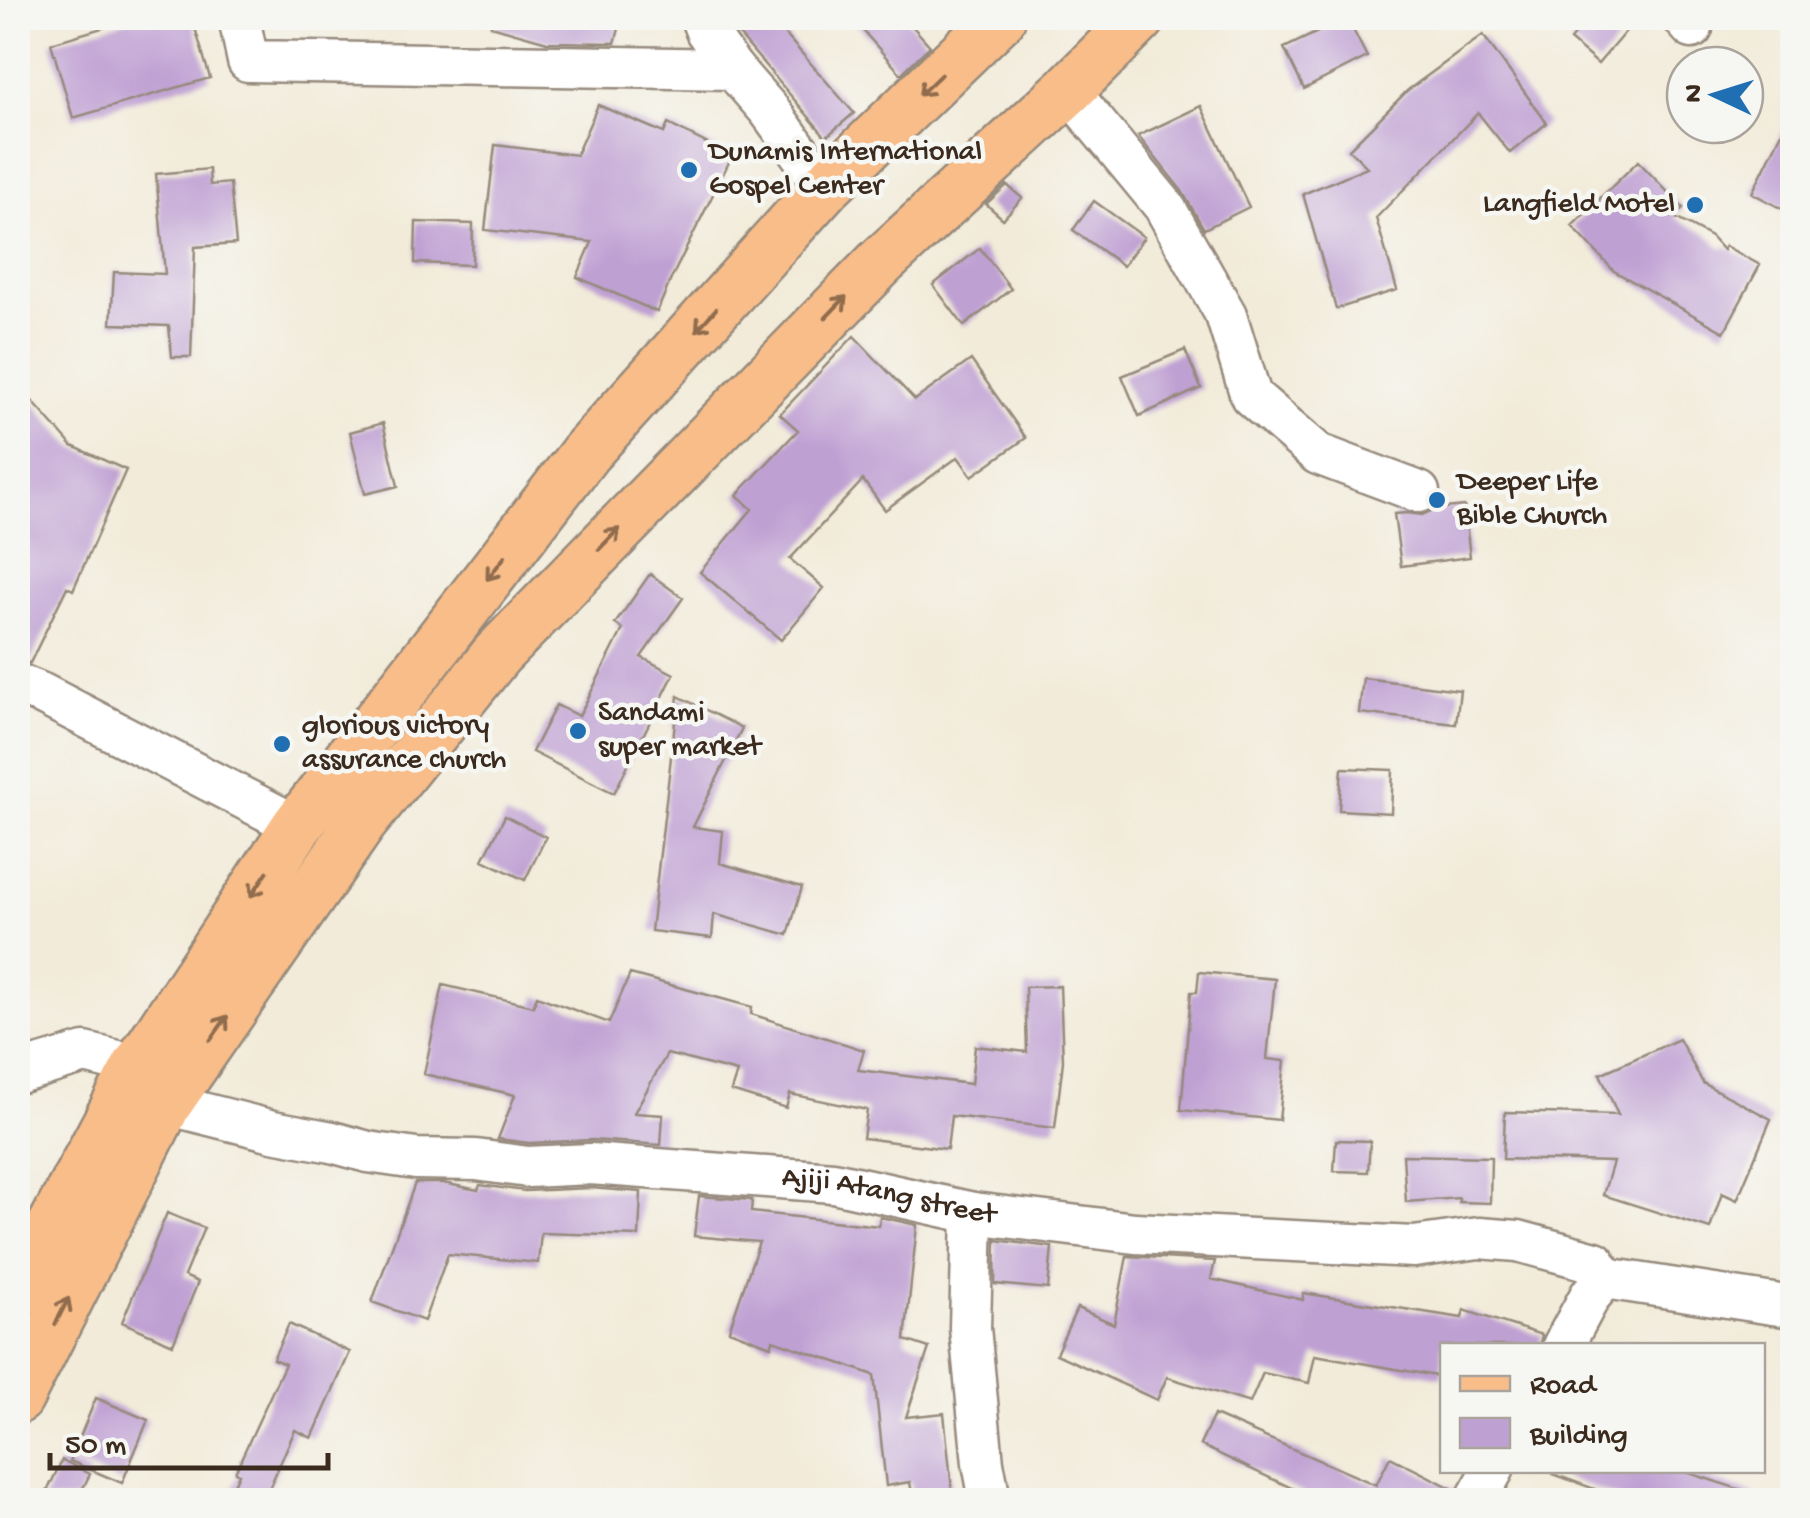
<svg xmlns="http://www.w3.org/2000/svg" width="1810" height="1518" font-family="'Gochi Hand',sans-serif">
	<rect width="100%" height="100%" fill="#f6f6f2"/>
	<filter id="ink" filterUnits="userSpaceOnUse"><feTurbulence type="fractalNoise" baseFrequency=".01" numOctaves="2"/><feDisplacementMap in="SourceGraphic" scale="20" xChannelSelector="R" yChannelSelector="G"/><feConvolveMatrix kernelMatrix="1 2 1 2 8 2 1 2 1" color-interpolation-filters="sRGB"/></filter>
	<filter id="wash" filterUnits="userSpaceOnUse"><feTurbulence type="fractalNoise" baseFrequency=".0048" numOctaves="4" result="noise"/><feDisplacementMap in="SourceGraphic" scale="40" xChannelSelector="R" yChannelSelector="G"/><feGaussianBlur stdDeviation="2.25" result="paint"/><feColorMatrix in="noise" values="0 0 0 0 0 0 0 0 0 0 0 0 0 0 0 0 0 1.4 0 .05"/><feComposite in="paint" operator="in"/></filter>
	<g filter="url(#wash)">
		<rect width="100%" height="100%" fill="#f2ebd9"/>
		<g id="blocks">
			<!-- building -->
			<path fill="#bfa0d3" d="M136,18H192L210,78L73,118L51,43Z
				M492,18H622L615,43L547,42L491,26Z
				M726,18H803L785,34L854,113L826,137L735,30Z
				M852,18H905L930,46L901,74Z
				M1347,18L1367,57L1304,89L1284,48Z
				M1589,18H1637L1598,64L1570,40Z
				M1483,35L1547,123L1510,153L1478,113L1376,218L1397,290L1336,309L1303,194L1367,167L1349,149L1408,90Z
				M598,105L664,133L668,124L732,156L671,279L657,312L577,277L592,242L485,230L495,145L576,155Z
				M1201,106L1249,207L1204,229L1182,191L1138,136Z
				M1792,112V214L1752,193Z
				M1638,161L1683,208L1674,217L1711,237L1723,250L1725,246L1760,265L1724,332L1614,271L1572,226Z
				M209,169L210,185L230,183L236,244L195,247L191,357H172L169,326L111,324L114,272L165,274L156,174Z
				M1007,185L1022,198L1003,219L986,204Z
				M1094,201L1144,237L1123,266L1073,230Z
				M416,222L473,224L472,265L415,263Z
				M980,248L1011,289L964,326L933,285Z
				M854,336L915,400L971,360L1026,438L972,476L958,457L885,510L863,480L790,559L824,588L781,640L700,572L752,509L737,495L798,430L780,414Z
				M1185,350L1201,388L1139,416L1122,376Z
				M18,385L72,446L126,470L73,590L67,587L30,663L18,661Z
				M383,423L398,486L365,494L350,432Z
				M1464,506L1470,557L1401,566L1394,514L1407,513L1422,515L1435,509Z
				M650,574L683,598L641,657L674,674L614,793L532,752L556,705L579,716L623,629L615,624Z
				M1363,678L1460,690L1456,724L1359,713Z
				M678,696L742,728L693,827L723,831L720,863L802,887L788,935L714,914L712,938L651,931Z
				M1342,768L1393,770L1391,813L1339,810Z
				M505,816L546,837L525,880L483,860Z
				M1199,972L1275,979L1267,1059L1285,1061L1279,1120L1181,1110L1191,992H1197Z
				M630,974L752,1007L751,1014L864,1050L858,1070L971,1084L975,1046L1027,1052L1025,987L1060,986L1063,1061L1055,1128L951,1116L947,1149L863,1138L867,1110L790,1094L786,1108L731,1091L737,1072L667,1054L634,1113L663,1115L661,1145L592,1140L529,1143L498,1139L515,1095L424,1074L443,985L533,1006L537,996L609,1023Z
				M1679,1039L1703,1083L1771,1119L1737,1200L1722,1193L1710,1229L1603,1195L1613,1162L1503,1159L1505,1112L1618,1115L1600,1074Z
				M1336,1140L1370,1141L1368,1172L1334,1171Z
				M1403,1155L1491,1157L1490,1203L1459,1202V1198L1406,1202Z
				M415,1183H443L478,1190L480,1185L525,1191L590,1188L641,1192L639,1236L541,1233L538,1263L448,1254L424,1321L372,1302Z
				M699,1196L752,1200L751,1212L879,1226L880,1217L917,1225L905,1340L929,1348L906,1417L944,1413L953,1500H913L910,1482L886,1486L874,1375L773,1340L771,1346L729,1330L759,1242L694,1236Z
				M167,1213L204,1228L184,1276L198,1282L173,1344L122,1322Z
				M996,1240L1052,1247L1048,1289L995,1284Z
				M1127,1256L1215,1261L1211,1279L1303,1300V1293L1462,1318L1464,1310L1542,1335L1539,1346H1442V1377L1315,1355L1309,1383L1263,1373L1250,1403L1167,1377L1157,1400L1056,1354L1077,1308L1114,1324Z
				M289,1324L350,1352L312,1438L295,1430L264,1500H227L239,1474L235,1472L285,1364L273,1359Z
				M96,1398L148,1420L122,1483L70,1461Z
				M1214,1415L1376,1485L1390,1457L1455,1490L1452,1500H1317L1200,1445Z
				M62,1460L90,1474L77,1500H43Z
				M1554,1470H1680L1754,1494L1753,1500H1625L1553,1474Z"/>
		</g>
	</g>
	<g filter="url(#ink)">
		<use href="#blocks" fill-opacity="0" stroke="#968a7c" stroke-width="2.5"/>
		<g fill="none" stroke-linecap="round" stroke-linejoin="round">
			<!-- minor casing -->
			<g stroke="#968a7c" stroke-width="45">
				<g id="minor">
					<path d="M239,18L248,61L733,69L769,110L825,187"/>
					<path d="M701,18L706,31L733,69"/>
					<path d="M1683,18L1692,28"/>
					<path d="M1068,90L1164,206L1226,315L1251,396L1318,454L1419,492"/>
					<path d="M18,684L42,694L297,826"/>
					<path d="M18,1073L85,1053L138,1066"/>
					<path id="s1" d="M166,1104L273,1131L332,1142L368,1152L416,1159L476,1160L528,1167L590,1164L833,1182L973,1213L1135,1233L1414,1247L1479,1238L1518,1241L1595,1262L1605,1278L1792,1307"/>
					<path d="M973,1213L970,1328L983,1463L990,1500"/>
					<path d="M1563,1346L1590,1296L1605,1278"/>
					<path d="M1476,1500L1493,1470"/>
				</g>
			</g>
			<!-- major casing -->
			<g stroke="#968a7c" stroke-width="55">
				<path id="major" d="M18,1292L138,1066L297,826L586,452L825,187L1000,18
					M18,1398L166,1104L361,823L497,654L881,262L1068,90L1140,18"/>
			</g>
			<!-- minor -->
			<use href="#minor" stroke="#fff" stroke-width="40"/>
			<!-- major -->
			<use href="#major" stroke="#f8bd89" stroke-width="50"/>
		</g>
		<!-- one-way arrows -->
		<defs><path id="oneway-shaft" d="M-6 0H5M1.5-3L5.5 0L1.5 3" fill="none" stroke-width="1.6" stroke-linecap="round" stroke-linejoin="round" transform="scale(2.5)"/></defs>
		<g stroke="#906c4e">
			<use href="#oneway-shaft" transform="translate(930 85) rotate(136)"/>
			<use href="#oneway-shaft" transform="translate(836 307) rotate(-46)"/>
			<use href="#oneway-shaft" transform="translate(706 320) rotate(132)"/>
			<use href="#oneway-shaft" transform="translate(609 539) rotate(-46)"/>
			<use href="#oneway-shaft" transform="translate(496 568) rotate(128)"/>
			<use href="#oneway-shaft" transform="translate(259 884) rotate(124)"/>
			<use href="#oneway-shaft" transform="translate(219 1028) rotate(-55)"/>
			<use href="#oneway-shaft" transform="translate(62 1311) rotate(-63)"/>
		</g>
	</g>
	<!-- markers -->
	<g fill="#1f6fb2" stroke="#f6f6f2" stroke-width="4">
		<circle cx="689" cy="170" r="10"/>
		<circle cx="1695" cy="205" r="10"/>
		<circle cx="1437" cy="500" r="10"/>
		<circle cx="578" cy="731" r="10"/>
		<circle cx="282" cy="744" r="10"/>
	</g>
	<g text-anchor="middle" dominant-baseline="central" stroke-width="9" stroke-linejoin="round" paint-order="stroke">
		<!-- poi labels -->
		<g font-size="30" fill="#3b2a1e" stroke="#f6f6f2" text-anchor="start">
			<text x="709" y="153">Dunamis International<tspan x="709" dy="34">Gospel Center</tspan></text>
			<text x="1675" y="205" text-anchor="end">Langfield Motel</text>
			<text x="1457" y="483">Deeper Life<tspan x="1457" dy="34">Bible Church</tspan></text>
			<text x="598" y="714">Sandami<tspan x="598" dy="34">super market</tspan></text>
			<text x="302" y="727">glorious victory<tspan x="302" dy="34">assurance church</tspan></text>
		</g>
		<!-- street labels -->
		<g font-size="30" fill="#3b2a1e" stroke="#f6f6f2">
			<text stroke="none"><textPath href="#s1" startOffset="732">Ajiji Atang street</textPath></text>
		</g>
	</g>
	<!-- margin -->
	<rect width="1810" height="1518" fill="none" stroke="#f6f6f2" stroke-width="60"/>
	<!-- legend -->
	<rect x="1440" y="1343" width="325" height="130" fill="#f6f6f2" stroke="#aba49d" stroke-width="2.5"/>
	<rect x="1460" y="1376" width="50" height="15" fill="#f8bd89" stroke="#aba49d" stroke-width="2.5"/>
	<text x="1530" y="1393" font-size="30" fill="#3b2a1e">Road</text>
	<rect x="1460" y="1418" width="50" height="30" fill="#bfa0d3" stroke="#aba49d" stroke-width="2.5"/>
	<text x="1530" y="1443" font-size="30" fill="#3b2a1e">Building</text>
	<!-- north arrow -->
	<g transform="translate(1715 95) rotate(274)"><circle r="48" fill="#f6f6f2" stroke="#aba49d" stroke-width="2.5"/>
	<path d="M0-8L18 38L0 25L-18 38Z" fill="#1f6fb2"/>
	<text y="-15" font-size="28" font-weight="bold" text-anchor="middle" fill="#3b2a1e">N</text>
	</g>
	<!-- scale -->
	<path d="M50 1453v15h278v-15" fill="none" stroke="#3b2a1e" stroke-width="5"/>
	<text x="65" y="1453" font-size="30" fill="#3b2a1e" stroke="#f6f6f2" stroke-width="8" paint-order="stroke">50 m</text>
</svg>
